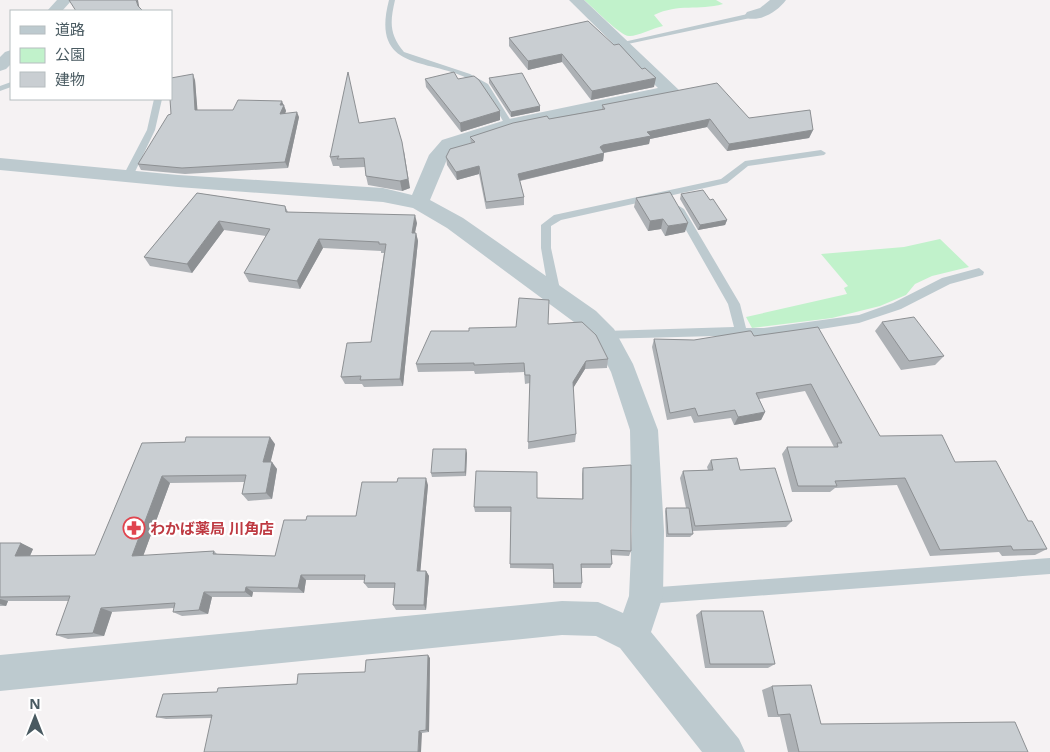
<svg xmlns="http://www.w3.org/2000/svg" width="1050" height="752" font-family="'Noto Sans','Noto Sans JP',sans-serif">
	<rect width="100%" height="100%" fill="#f5f2f3"/>
	<!-- green -->
	<path fill="#c1f2cb" d="M584,0H716L723,4C698,11 679,3 654,15L663,26C654,28 635,37 629,36C620,36 593,7 584,0Z
		M940,239L969,267L932,276L915,284L906,295L880,306L832,318L752,328L746,317L847,294L844,288L848,286L821,254L904,247Z"/>
	<g fill="none" stroke-linecap="round" stroke-linejoin="round">
		<!-- lane -->
		<path fill="#bdcacf" fill-rule="evenodd" d="M389,0H395C390,22 389,34 404,52L470,74L488,84L513,124L512,126H506C499,115 490,95 481,87C442,54 368,80 389,0Z
			M752,13H755V17L623,45L619,43Z
			M11,82V87L0,91V86Z
			M154,99H162L155,130L133,176L128,179L125,178L123,176L147,130Z
			M821,150L826,153L824,155L748,166L727,183L561,220L551,226V248L561,294L555,298L549,294L541,248V225L554,215L721,179L745,161Z
			M679,206L684,209L740,304L746,328H764L859,315L893,303L942,278L979,268L984,272L983,275L950,284L901,309L859,323L764,338L716,336L601,339L599,336L601,333L605,331L734,327L728,304L674,209Z
			M1050,558V574L646,604L640,602L638,596L640,590L646,588Z"/>
		<!-- street -->
		<path fill="#bdcacf" fill-rule="evenodd" d="M57,0H72L62,11H47Z
			M569,0H584L680,91L677,95L671,96L513,129L456,148L448,157L430,200L463,218L596,311L614,329L633,364L658,430L664,531L663,596L651,632L739,739L745,752H702L620,648L596,636L562,635L0,691V655L562,601L598,602L623,613L629,596L632,531L630,430L611,372L596,343L578,325L447,228L413,208L383,202L178,187L0,170V158L178,175L383,188L412,195L429,155L442,140L509,119L658,88Z
			M770,0H786C778,11 761,22 747,18L745,15L747,12L760,8Z
			M11,50V64L6,69L0,71V57L5,52Z"/>
	</g>
	<!-- wall -->
	<path fill="#adb1b5" d="M588,21L654,87L591,100L562,62L528,70L509,46V38Z
		M489,78L540,111L511,117L489,83Z
		M425,79H458L500,120L461,132L426,87Z
		M195,80L197,110H233L284,105L286,111L285,114L299,117L288,168L185,174L141,170L138,164Z
		M602,105L749,118L813,130L809,138L727,151L707,127L650,139L649,144L604,153L603,161L520,181L524,197V205L486,209L479,174L457,180L447,165L446,157L471,143L470,137L549,119L602,109Z
		M359,123L410,188L402,191L368,185L366,176L365,167L340,168L339,166H333L330,157Z
		M197,193L285,206L288,212L417,223L415,233H416L418,241L403,386L364,387L362,384H345L341,377L371,342L384,253H381V251L323,248L300,289L249,282L244,273L266,236L224,230L192,273L150,266L144,257Z
		M681,194L710,200L727,220L725,225L698,230L680,199Z
		M636,198L685,232L665,236L661,229L648,231L634,207Z
		M882,322L944,356L935,365L901,370L875,331Z
		M548,324L608,359L607,368L585,369L573,388L576,434L575,442L528,449L530,383L525,384L524,372L475,374L474,371L418,372L416,364L516,327Z
		M754,336L880,436L955,462L1028,521L1047,549L1035,555L1002,556L999,552L930,556L897,485L835,488L830,492H792L782,454L787,447H834L805,391L759,399L765,412L761,420L734,425L731,418L694,423L691,416L667,420L652,347L654,339L694,340Z
		M142,443L275,444L270,462L277,469L272,499L248,501L242,494L244,482L170,483L143,556L214,551L217,554L275,556L306,520L356,516L428,485L420,571H426L429,576L426,610H396L393,605L395,588H368L364,583L365,580H306L304,593L253,592L252,597H212L208,614L182,616L173,612L174,608L112,612L104,636L68,639L56,635L69,601H8L6,606H0V543H21L33,549L30,556L95,555Z
		M467,453L466,476L432,477L431,473Z
		M711,460L740,470L792,521L786,527L692,531L693,534L690,537H666L665,511L666,508H686L680,478L683,471L708,470L707,467Z
		M583,468L631,551L629,556L611,555L612,564L610,568H582V583L581,588H553V569L510,568L511,512H475L474,507L537,498L582,499V474Z
		M701,611L775,664L768,668H705L696,615Z
		M430,658L429,732L422,733L212,718L166,719L156,717L217,692L297,684L365,672Z
		M772,686L821,724L1028,752H788L780,717H768L762,690Z"/>
	<!-- shaded-wall -->
	<path fill="#8d9093" d="M136,0H138L140,11L138,6Z
		M562,54V62L528,70V61Z
		M193,74L195,80L198,116L195,110Z
		M656,78L654,87L591,100L592,91Z
		M282,101L286,111L282,120L280,114V105Z
		M540,106V111L511,117V112Z
		M500,111V120L461,132L460,123Z
		M297,112L299,117L288,168L285,162Z
		M710,119L707,127L650,139L649,144L602,153H604L603,161L518,181V174L600,147L603,145L647,132Z
		M813,130L809,138L727,151L729,144Z
		M404,151L410,188L402,191L400,181Z
		M479,166V174L457,180L456,172Z
		M415,215L417,223L413,241L412,233Z
		M663,219L661,229L648,231L650,221Z
		M727,220L725,225L698,230L700,225Z
		M219,221L224,230L192,273L187,264Z
		M688,223L685,232L665,236L668,226Z
		M416,233L418,241L403,386L400,379Z
		M319,239L323,248L300,289L297,281Z
		M586,361L585,369L572,390L573,382Z
		M765,412L761,420L734,425L738,417Z
		M270,437L275,444L269,469L263,462Z
		M466,449L467,453L466,476L465,472Z
		M272,462L277,469L272,499L266,493Z
		M162,476L170,483L141,562L132,556Z
		M426,478L428,485L420,576L417,571Z
		M21,543L33,549L27,562L15,556Z
		M426,571L429,576L426,610L424,605Z
		M301,575L306,580L304,593L298,588Z
		M246,587L253,592L252,597L245,592Z
		M204,592L212,597L208,614L199,610Z
		M0,599L8,601L6,606L0,604Z
		M101,608L112,612L104,636L93,633Z
		M428,655L430,658L429,732L426,730Z
		M419,731L422,733L421,752H418Z"/>
	<!-- building -->
	<path fill="#c9ced2" stroke="#8d9093" d="M69,0H136L138,6L143,11H76Z
		M588,21L614,45L619,44L642,69L645,68L656,78L592,91L562,54L528,61L509,38Z
		M348,72L359,123L395,118L402,142L408,179L400,181L366,176L364,158L337,159L339,156L330,157Z
		M454,72L458,79L474,76L479,80L500,111L460,123L425,79Z
		M522,73L540,106L511,112L489,78Z
		M193,74L195,110H233L238,100L282,101L280,105H284L280,114L297,112L285,162L182,168L138,164L168,115L171,114L170,99H171V78Z
		M717,83L749,118L810,110L813,130L729,144L710,119L647,132L651,136L603,145L600,147L604,153L518,174L524,197L486,202L479,166L456,172L446,157L450,149L475,142L470,137L513,123L547,116L549,119L605,109L602,105Z
		M703,190L710,200L713,199L727,220L700,225L681,194Z
		M670,192L688,223L668,226L663,219L650,221L636,198Z
		M197,193L285,206L286,212L415,215L412,233H416L400,379L360,380L361,376L341,377L347,343L371,342L386,244H379V242L319,239L297,281L244,273L270,229L219,221L187,264L144,257Z
		M519,298L549,300L548,324L582,322L596,335L608,359L586,361L573,382L576,434L528,442L530,375H525L524,363L474,365V363L416,364L431,331H469V328L516,327Z
		M914,317L944,356L909,361L882,322Z
		M818,327L880,436L942,435L955,462L996,461L1028,521H1032L1047,549L1013,550L1011,546L940,550L905,478L835,481L837,486H798L787,447H838L837,443H842L811,384L756,393L765,412L738,417L735,410L698,416L695,408L670,413L654,339L694,340L749,331H751L754,336Z
		M186,437H270L263,462H272L266,493L242,494L246,475L162,476L132,556L214,551L213,554L275,556L284,520H306L307,516H356L362,482H397L398,478H426L417,571H426L424,605H393L395,583H364L365,575H301L298,588L246,587L245,592H204L199,610L173,612L175,603L101,608L93,633L56,635L70,596L0,597V543H21L15,556L95,555L142,443L185,442Z
		M433,449H466L465,472L431,473Z
		M737,458L740,470L775,468L792,521L695,526L683,471L713,470L711,460Z
		M631,465V551L611,550L612,564H581L582,583H554L553,564H510L511,507H474L476,471L537,472V498L583,499V468Z
		M666,508H689L693,534H668Z
		M701,611H763L775,664H710Z
		M428,655L426,730L419,731L418,752H204L212,715L156,717L163,694L217,692L218,688L297,684L298,674L365,672L366,660Z
		M811,685L821,724L1015,722L1028,752H799L790,714L778,715L772,686Z"/>
	<!-- icons -->
	<defs>
		<g id="pharmacy-ring" transform="scale(1.125)"><circle r="9.5" fill="#fff" stroke="#e0444e" stroke-width="1.5"/><path d="M-2-6h4v4h4v4h-4v4h-4v-4h-4v-4h4Z" fill="#e0444e"/></g>
	</defs>
	<g fill-rule="evenodd">
		<use href="#pharmacy-ring" x="134" y="528"/>
	</g>
	<g text-anchor="middle" dominant-baseline="central" stroke-width="4.5" stroke-linejoin="round" paint-order="stroke">
		<!-- health labels -->
		<g font-size="15" font-weight="bold" fill="#be3a42" stroke="#fff" text-anchor="start">
			<text x="150" y="528">わかば薬局 川角店</text>
		</g>
	</g>
	<!-- legend -->
	<rect x="10" y="10" width="162" height="90" fill="#ffffff" stroke="#b6bdc0"/>
	<rect x="20" y="26" width="25" height="8" fill="#bdcacf" stroke="#b6bdc0"/>
	<text x="55" y="35" font-size="15" fill="#495a61">道路</text>
	<rect x="20" y="48" width="25" height="15" fill="#c1f2cb" stroke="#b6bdc0"/>
	<text x="55" y="60" font-size="15" fill="#495a61">公園</text>
	<rect x="20" y="72" width="25" height="15" fill="#c9ced2" stroke="#b6bdc0"/>
	<text x="55" y="85" font-size="15" fill="#495a61">建物</text>
	<!-- north arrow -->
	<g transform="translate(35 717)" stroke="#ffffff" stroke-width="4" paint-order="stroke">
	<path d="M0-4L9 19L0 12L-9 19Z" fill="#495a61"/>
	<text y="-8" font-size="14" font-weight="bold" text-anchor="middle" fill="#495a61">N</text>
	</g>
</svg>
